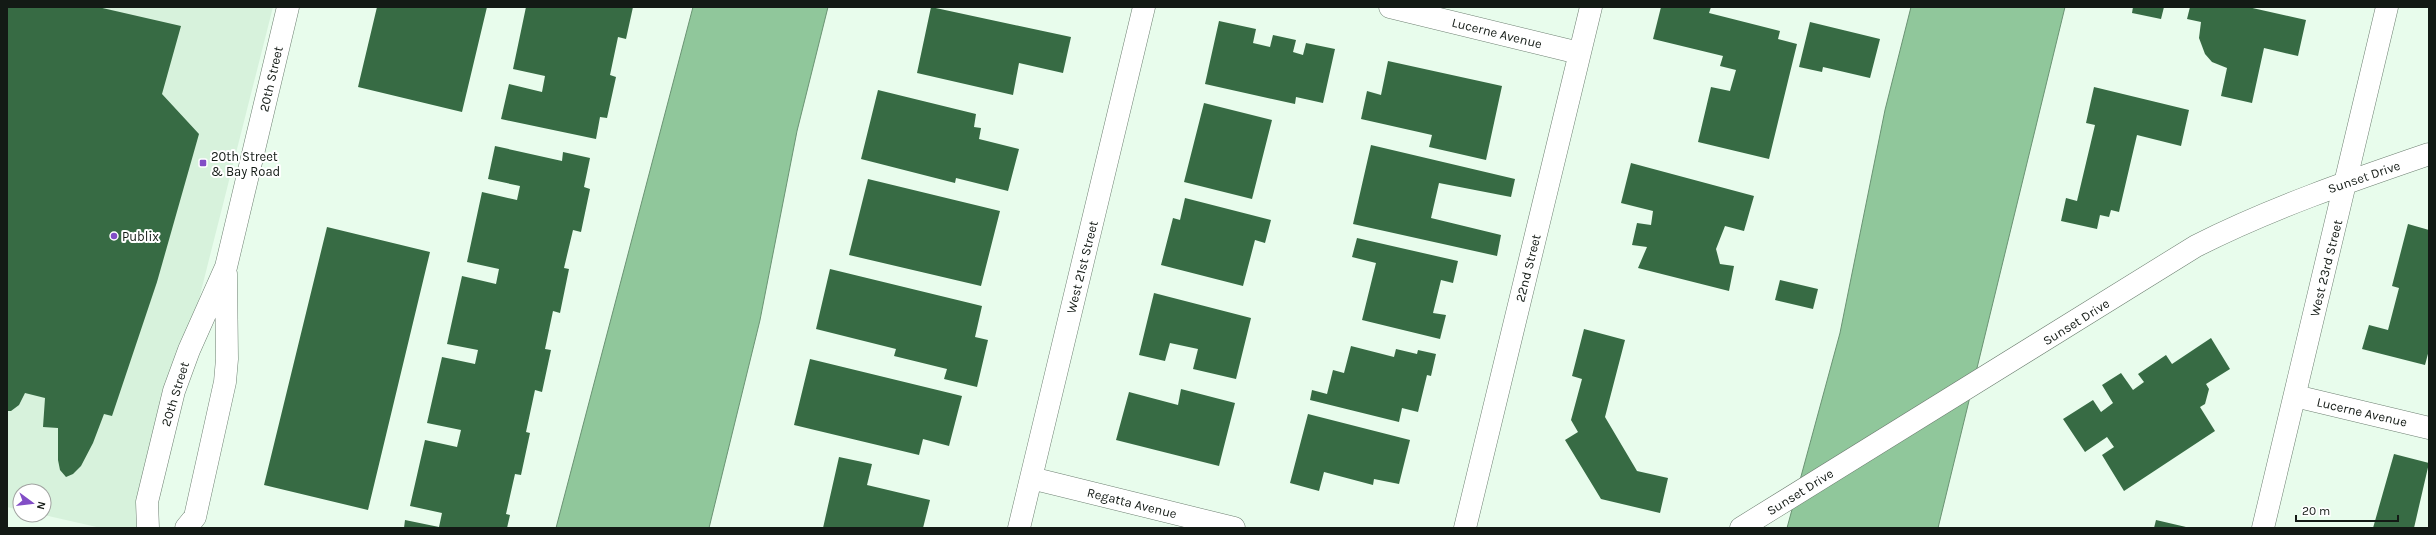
<svg xmlns="http://www.w3.org/2000/svg" width="2436" height="535" font-family="Karla,sans-serif">
	<rect width="100%" height="100%" fill="#e8fcec"/>
	<!-- built -->
	<path fill="#d7f2dc" d="M7,7H273L141,528H101L44,515V491H20V510L7,507Z"/>
	<!-- water -->
	<path fill="#90c79b" stroke="#6a9373" d="M693,7H828L797,131L760,320L709,528H556Z
		M1911,7H2065L1938,528H1787L1840,333L1885,110Z"/>
	<!-- building -->
	<path fill="#376b44" d="M7,7H98L181,26L162,94L199,134L157,282L112,416L104,414L93,443L81,466L73,474L66,477L60,470L58,460V428L43,427L45,398L25,393L19,405L11,411H7Z
		M377,7H487L462,112L358,87Z
		M526,7H633L626,39L618,37L610,75L616,77L607,118L600,117L596,139L501,119L509,84L542,92L545,76L513,69Z
		M931,7L1071,37L1063,73L1019,63L1013,95L917,73Z
		M1661,7H1711L1709,13L1780,31L1778,39L1797,44L1769,159L1698,142L1711,87L1730,91L1736,70L1720,66L1723,56L1653,39Z
		M2133,7H2164L2161,19L2132,13Z
		M2190,7H2248L2306,20L2298,56L2264,48L2252,103L2221,96L2227,68L2212,62L2205,54L2199,38L2201,22L2187,19Z
		M1219,21L1256,29L1253,43L1270,47L1273,35L1296,40L1293,52L1303,55L1306,43L1335,49L1323,103L1296,97L1295,104L1205,84Z
		M1810,22L1880,39L1870,78L1823,67L1822,72L1799,67Z
		M1388,61L1502,86L1486,160L1429,147L1432,135L1361,119L1367,91L1381,95Z
		M2094,87L2189,110L2181,146L2137,135L2119,212L2111,210L2109,217L2100,215L2097,229L2061,221L2066,198L2077,201L2095,125L2086,123Z
		M878,90L976,114L974,127L981,128L979,139L1019,149L1008,191L956,178L955,183L861,159Z
		M1204,103L1272,120L1252,199L1184,182Z
		M1371,145L1515,179L1511,197L1439,183L1431,218L1501,235L1497,256L1353,224Z
		M495,146L562,161L563,152L590,158L584,187L590,189L581,232L573,230L564,268L569,269L560,313L553,311L545,349L551,350L542,392L535,390L526,432L530,433L521,475L515,474L506,514L510,515L507,528H404L405,520L439,527L442,513L410,506L425,440L457,447L461,430L427,423L442,357L475,364L478,350L447,344L462,276L496,284L499,269L467,262L482,192L517,200L520,186L488,179Z
		M1631,163L1754,196L1744,231L1725,226L1716,249L1720,264L1734,266L1729,291L1638,268L1647,247L1632,245L1637,223L1651,225L1653,211L1621,203Z
		M868,179L1000,211L981,286L849,255Z
		M1185,198L1271,220L1265,243L1255,240L1243,286L1161,265L1173,218L1180,220Z
		M2408,224L2429,230V350L2425,365L2362,349L2369,325L2388,330L2399,288L2392,286Z
		M327,227L430,252L368,510L264,485Z
		M1357,238L1458,261L1453,283L1441,280L1433,313L1446,315L1440,339L1362,320L1376,263L1352,257Z
		M830,269L982,306L975,337L988,340L977,387L944,379L947,369L894,356L896,349L816,329Z
		M1780,280L1818,289L1813,309L1775,300Z
		M1154,293L1251,318L1236,379L1193,369L1198,349L1170,343L1165,361L1139,355Z
		M1584,329L1625,340L1605,417L1637,471L1668,478L1660,513L1601,499L1565,440L1578,432L1571,420L1582,379L1572,376Z
		M2211,338L2230,369L2206,384L2209,389L2205,404L2200,407L2215,431L2124,491L2102,455L2114,447L2107,437L2085,452L2063,419L2093,400L2101,412L2113,403L2102,385L2121,373L2133,390L2144,382L2138,374L2166,355L2172,364Z
		M1351,346L1394,357L1396,349L1417,354L1418,350L1436,354L1431,376L1427,375L1418,412L1402,408L1399,422L1310,400L1312,390L1327,394L1333,370L1344,373Z
		M810,359L962,396L949,446L923,439L919,455L794,425Z
		M1181,389L1235,403L1219,466L1116,440L1129,392L1178,405Z
		M1308,414L1410,440L1399,484L1374,479L1373,485L1324,472L1319,491L1290,483Z
		M2394,454L2429,463L2414,528H2373Z
		M839,457L872,464L867,485L930,500L923,528H823Z
		M2156,520L2186,527V528H2154Z"/>
	<g fill="none" stroke-linecap="round" stroke-linejoin="round">
		<!-- minor casing -->
		<g stroke="#6f8173" stroke-width="23">
			<path id="minor" d="M1390,7L1579,53
				M2295,396L2429,428
				M1031,478L1234,528
				M148,528L147,502L174,391L189,350L226,267L288,7
				M186,528L195,517L225,382L227,359L226,274
				M1019,528L1144,7
				M1465,528L1591,7
				M1741,528L2196,246C2271,208 2350,181 2429,154
				M2263,528L2387,7"/>
		</g>
		<!-- minor -->
		<use href="#minor" stroke="#fff" stroke-width="22"/>
	</g>
	<!-- markers -->
	<g fill="#824ec6" stroke="#fff" stroke-width="1.5">
		<rect x="199" y="159" width="8" height="8" rx="2"/>
		<circle cx="114" cy="236" r="4"/>
	</g>
	<g text-anchor="middle" dominant-baseline="central" stroke-width="4" stroke-linejoin="round" paint-order="stroke">
		<!-- street labels -->
		<g font-size="13" fill="#131a15" stroke="#fff">
			<text transform="translate(1497 33) rotate(14)">Lucerne Avenue</text>
			<text transform="translate(271 79) rotate(-77)">20th Street</text>
			<text transform="translate(2364 177) rotate(-19)">Sunset Drive</text>
			<text transform="translate(1082 267) rotate(-76)">West 21st Street</text>
			<text transform="translate(1528 268) rotate(-76)">22nd Street</text>
			<text transform="translate(2326 268) rotate(-76)">West 23rd Street</text>
			<text transform="translate(2076 322) rotate(-32)">Sunset Drive</text>
			<text transform="translate(175 394) rotate(-73)">20th Street</text>
			<text transform="translate(2362 412) rotate(13)">Lucerne Avenue</text>
			<text transform="translate(1800 492) rotate(-32)">Sunset Drive</text>
			<text transform="translate(1132 503) rotate(14)">Regatta Avenue</text>
		</g>
		<!-- poi labels -->
		<g font-size="13" fill="#131a15" stroke="#fff" text-anchor="start">
			<text x="211" y="156">20th Street<tspan x="211" dy="15">&amp; Bay Road</tspan></text>
			<text x="122" y="236">Publix</text>
		</g>
	</g>
	<!-- border -->
	<rect width="2436" height="535" fill="none" stroke="#131a15" stroke-width="16"/>
	<!-- north arrow -->
	<g transform="translate(32 503) rotate(105)"><circle r="19" fill="#ffffff" stroke="#a1a3a1"/>
	<path d="M0-3L7 15L0 10L-7 15Z" fill="#824ec6"/>
	<text y="-6" font-size="11" font-weight="bold" text-anchor="middle" fill="#131a15">N</text>
	</g>
	<!-- scale -->
	<path d="M2296 515v6h102v-6" fill="none" stroke="#131a15" stroke-width="2"/>
	<text x="2302" y="515" font-size="12" fill="#131a15" stroke="#ffffff" stroke-width="3" paint-order="stroke">20 m</text>
</svg>
